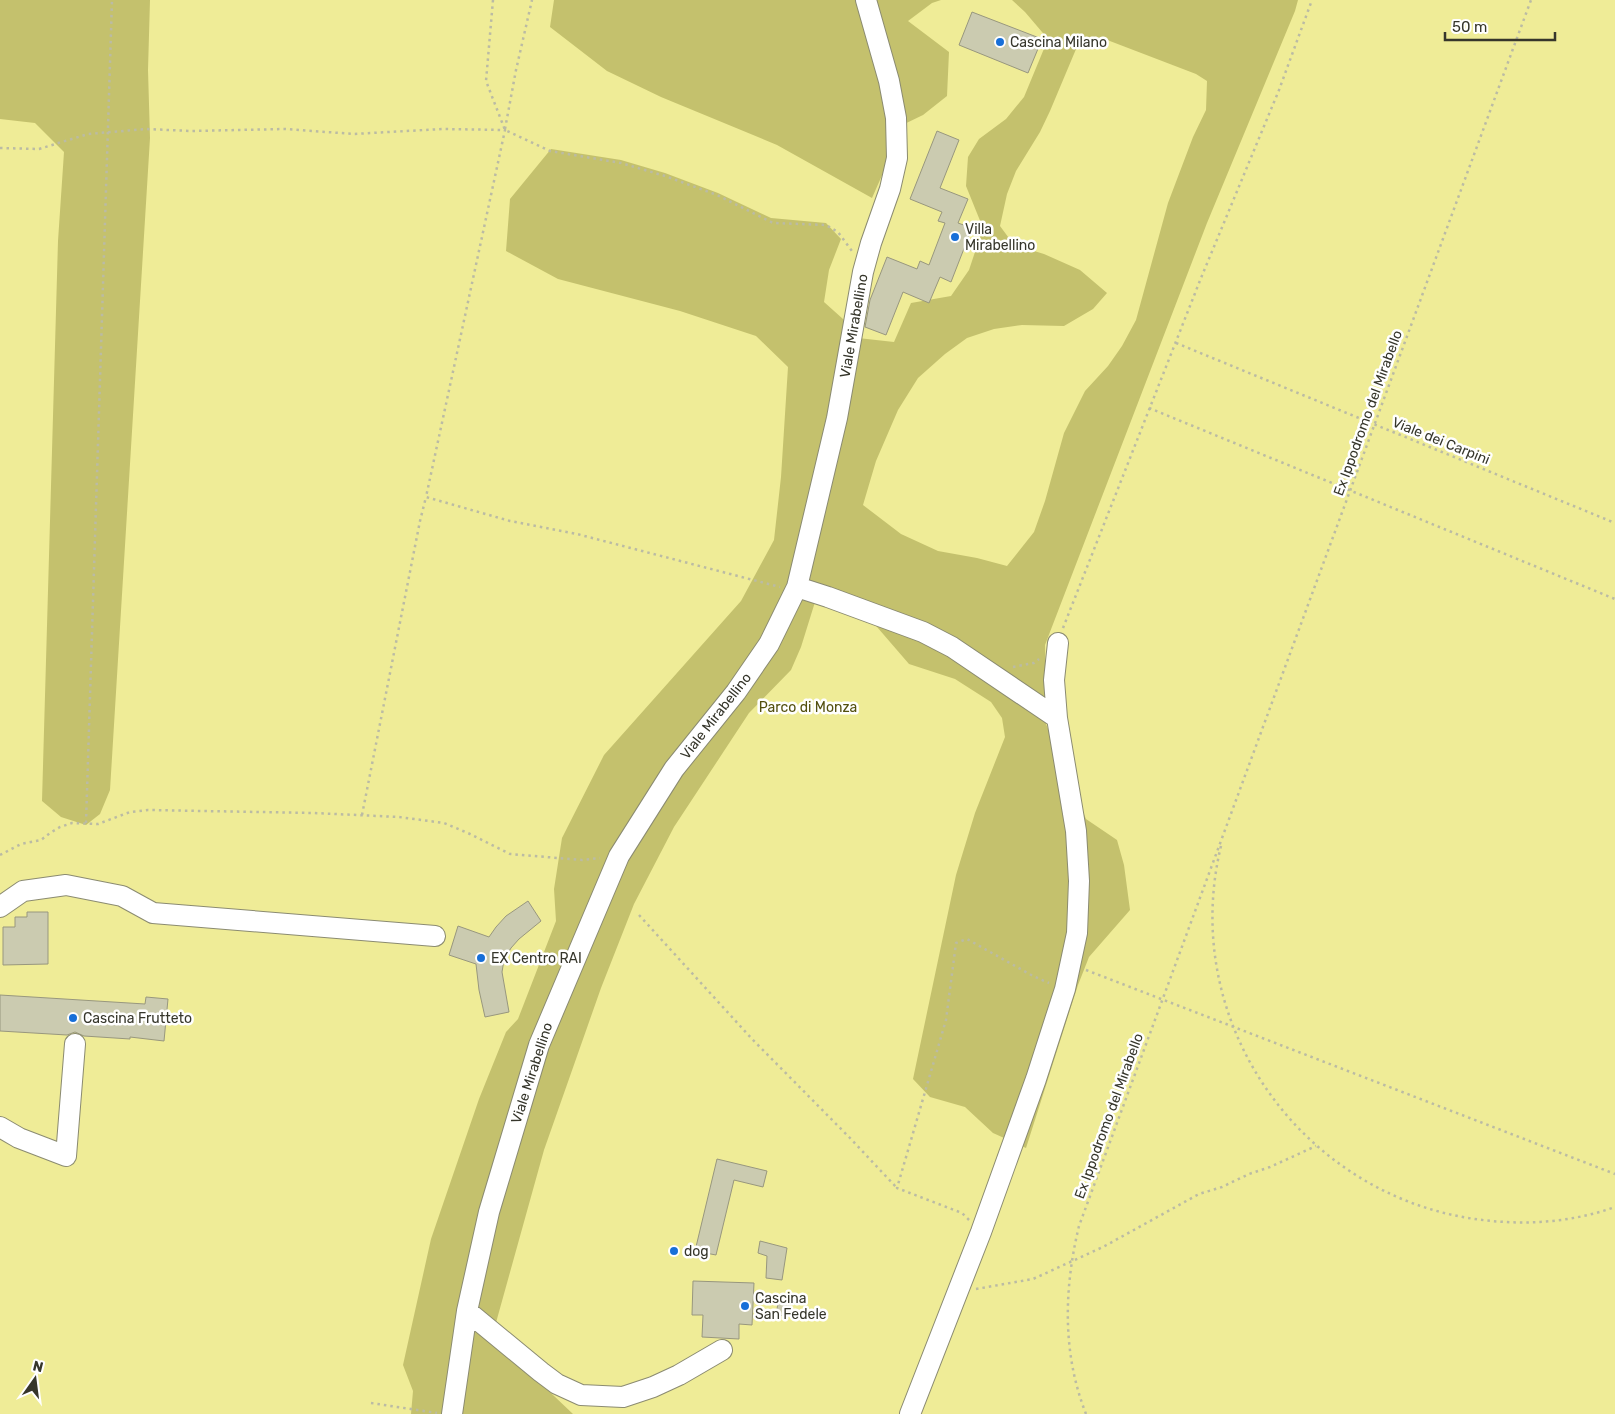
<svg xmlns="http://www.w3.org/2000/svg" width="1615" height="1414" font-family="Rubik,sans-serif">
	<rect width="100%" height="100%" fill="#faf9dd"/>
	<!-- green -->
	<path fill="#efec97" d="M0,0H1615V1414H0Z"/>
	<!-- forest -->
	<path fill="#c4c16d" fill-rule="evenodd" d="M0,0H150L148,70L150,138L110,790L100,814L86,825L61,817L42,801L58,241L64,152L35,123L0,119Z
		M554,0H941L932,3L908,21L949,52L947,96L923,115L892,130L887,164L872,198L777,145L661,97L607,71L550,27Z
		M1012,0H1298L1295,11L1207,223L1045,645L1046,724L1086,819L1117,840L1124,865L1130,910L1089,957L1078,985L1026,1148L993,1133L965,1107L930,1097L913,1079L956,875L975,813L1005,737L1002,718L991,702L955,679L909,664L871,620L815,602L801,647L791,670L749,713L674,827L634,904L601,988L544,1150L492,1337L573,1414H411L413,1391L403,1365L431,1239L479,1099L506,1032L518,1019L556,921L554,889L562,838L604,755L741,601L774,540L781,477L788,367L756,336L680,311L558,279L506,251L510,199L551,149L621,160L665,173L718,193L771,218L826,223L841,239L829,270L824,302L843,319L858,338L894,342L911,303L951,296L969,270L983,228L966,186L968,157L979,139L1006,119L1024,97L1048,39L1025,12ZM1102,38L1196,74L1207,81L1206,110L1193,137L1168,203L1136,320L1122,346L1108,366L1085,391L1064,433L1045,501L1034,532L1007,566L977,558L938,551L901,534L863,505L876,461L898,410L918,378L945,354L967,338L994,329L1022,325L1064,326L1093,309L1107,293L1080,270L1044,254L1014,245L1000,226L1007,194L1016,171L1040,132L1050,111L1079,42Z"/>
	<!-- building -->
	<path fill="#cbcbb0" stroke="#98977e" d="M972,12L1042,39L1028,73L959,45Z
		M937,131L959,140L940,188L968,199L958,223L972,228L951,282L940,277L929,303L903,292L886,335L865,327L870,300L887,257L917,269L920,261L929,265L945,223L938,221L942,212L910,199Z
		M528,901L541,921L519,939L511,948L504,960L502,972L509,1012L485,1017L479,990L476,964L449,955L458,926L489,937L496,927L506,916Z
		M27,912H48V964L3,965V927H15V917H27Z
		M0,995L145,1004L146,997L168,999L164,1041L130,1037V1039L84,1036L75,1032L67,1035L0,1031Z
		M717,1159L767,1171L763,1187L734,1180L716,1255L695,1251Z
		M760,1241L787,1248L782,1280L766,1278L767,1256L758,1253Z
		M693,1281L754,1283L752,1325L739,1324V1339L702,1337L703,1315H692Z
		M778,1303L789,1304L787,1316L776,1315Z"/>
	<g fill="none" stroke-linecap="round" stroke-linejoin="round">
		<!-- minor casing -->
		<g stroke="#8b8b71" stroke-width="22">
			<path id="minor" d="M797,587L828,597L923,632L952,647L1057,718
				M0,907L23,891L66,885L122,896L153,913L435,936
				M0,1127L19,1138L66,1156L75,1044
				M467,1311L541,1372L557,1384L581,1395L623,1397L653,1387L679,1375L722,1350
				M452,1414L467,1311L489,1212L539,1045L619,856L674,769L736,692L769,644L797,587L837,418L863,272L871,243L890,189L897,158L896,118L889,81L866,0
				M910,1414L981,1232L1036,1079L1065,989L1077,933L1079,881L1076,831L1057,718L1054,680L1058,643"/>
		</g>
		<!-- path -->
		<path stroke="#bbbba4" stroke-width="2.5" stroke-dasharray="2.5 4" stroke-linecap="butt" d="M493,0L486,81L505,130L550,151L621,163L665,176L717,195L773,223L826,225L838,232L852,251
			M505,129L516,70L532,0
			M0,148L39,149L88,134L146,129L191,131L285,129L354,134L442,129L505,130L426,497L510,521L577,534L780,587
			M1176,343L1615,523
			M1149,408L1615,599
			M1063,628L1201,278L1279,90L1312,0
			M1013,667L1034,663L1039,659
			M362,815L420,521L426,497
			M86,823L112,0
			M1221,846C1177,1027 1308,1205 1492,1221C1533,1225 1576,1221 1615,1207
			M0,855L21,844L41,840L50,833L60,827L72,823L98,824L130,812L148,810L314,813L399,817L444,823L470,834L510,854L582,860L600,858
			M639,915L752,1039L849,1137L897,1188
			M1086,970L1615,1174
			M969,1220L962,1213L897,1188L946,1020L956,943L967,939L1033,976L1049,983
			M976,1289L1033,1279L1103,1247L1199,1194L1222,1187L1249,1174L1270,1167L1316,1146
			M371,1403L437,1413
			M1086,1414C1062,1353 1064,1288 1079,1226L1531,0"/>
		<!-- minor -->
		<use href="#minor" stroke="#fff" stroke-width="20"/>
	</g>
	<!-- markers -->
	<g fill="#176fd8" stroke="#fff" stroke-width="2">
		<circle cx="1000" cy="42" r="5"/>
		<circle cx="955" cy="237" r="5"/>
		<circle cx="481" cy="958" r="5"/>
		<circle cx="73" cy="1018" r="5"/>
		<circle cx="674" cy="1251" r="5"/>
		<circle cx="745" cy="1306" r="5"/>
	</g>
	<g text-anchor="middle" dominant-baseline="central" stroke-width="5" stroke-linejoin="round" paint-order="stroke">
		<!-- poi labels -->
		<g font-size="14" fill="#36362b" stroke="#fff" text-anchor="start">
			<text x="1010" y="42">Cascina Milano</text>
			<text x="965" y="229">Villa<tspan x="965" dy="16">Mirabellino</tspan></text>
			<text x="491" y="958">EX Centro RAI</text>
			<text x="83" y="1018">Cascina Frutteto</text>
			<text x="684" y="1251">dog</text>
			<text x="755" y="1298">Cascina<tspan x="755" dy="16">San Fedele</tspan></text>
		</g>
		<!-- street labels -->
		<g font-size="14" fill="#36362b" stroke="#fff">
			<text transform="translate(854 326) rotate(-80)">Viale Mirabellino</text>
			<text transform="translate(1368 413) rotate(-70)">Ex Ippodromo del Mirabello</text>
			<text transform="translate(1441 441) rotate(22)">Viale dei Carpini</text>
			<text transform="translate(716 716) rotate(-52)">Viale Mirabellino</text>
			<text transform="translate(532 1073) rotate(-72)">Viale Mirabellino</text>
			<text transform="translate(1109 1116) rotate(-70)">Ex Ippodromo del Mirabello</text>
		</g>
		<!-- park labels -->
		<g font-size="14" fill="#53500f" stroke="#fff">
			<text x="808" y="707">Parco di Monza</text>
		</g>
	</g>
	<!-- north arrow -->
	<g transform="translate(35 1379) rotate(14)" stroke="#ffffff" stroke-width="4" paint-order="stroke">
	<path d="M0-4L9 19L0 12L-9 19Z" fill="#36362b"/>
	<text y="-8" font-size="14" font-weight="bold" text-anchor="middle" fill="#36362b">N</text>
	</g>
	<!-- scale -->
	<path d="M1445 32v8h110v-8" fill="none" stroke="#36362b" stroke-width="2.5"/>
	<text x="1452" y="32" font-size="15" fill="#36362b" stroke="#ffffff" stroke-width="4" paint-order="stroke">50 m</text>
</svg>
